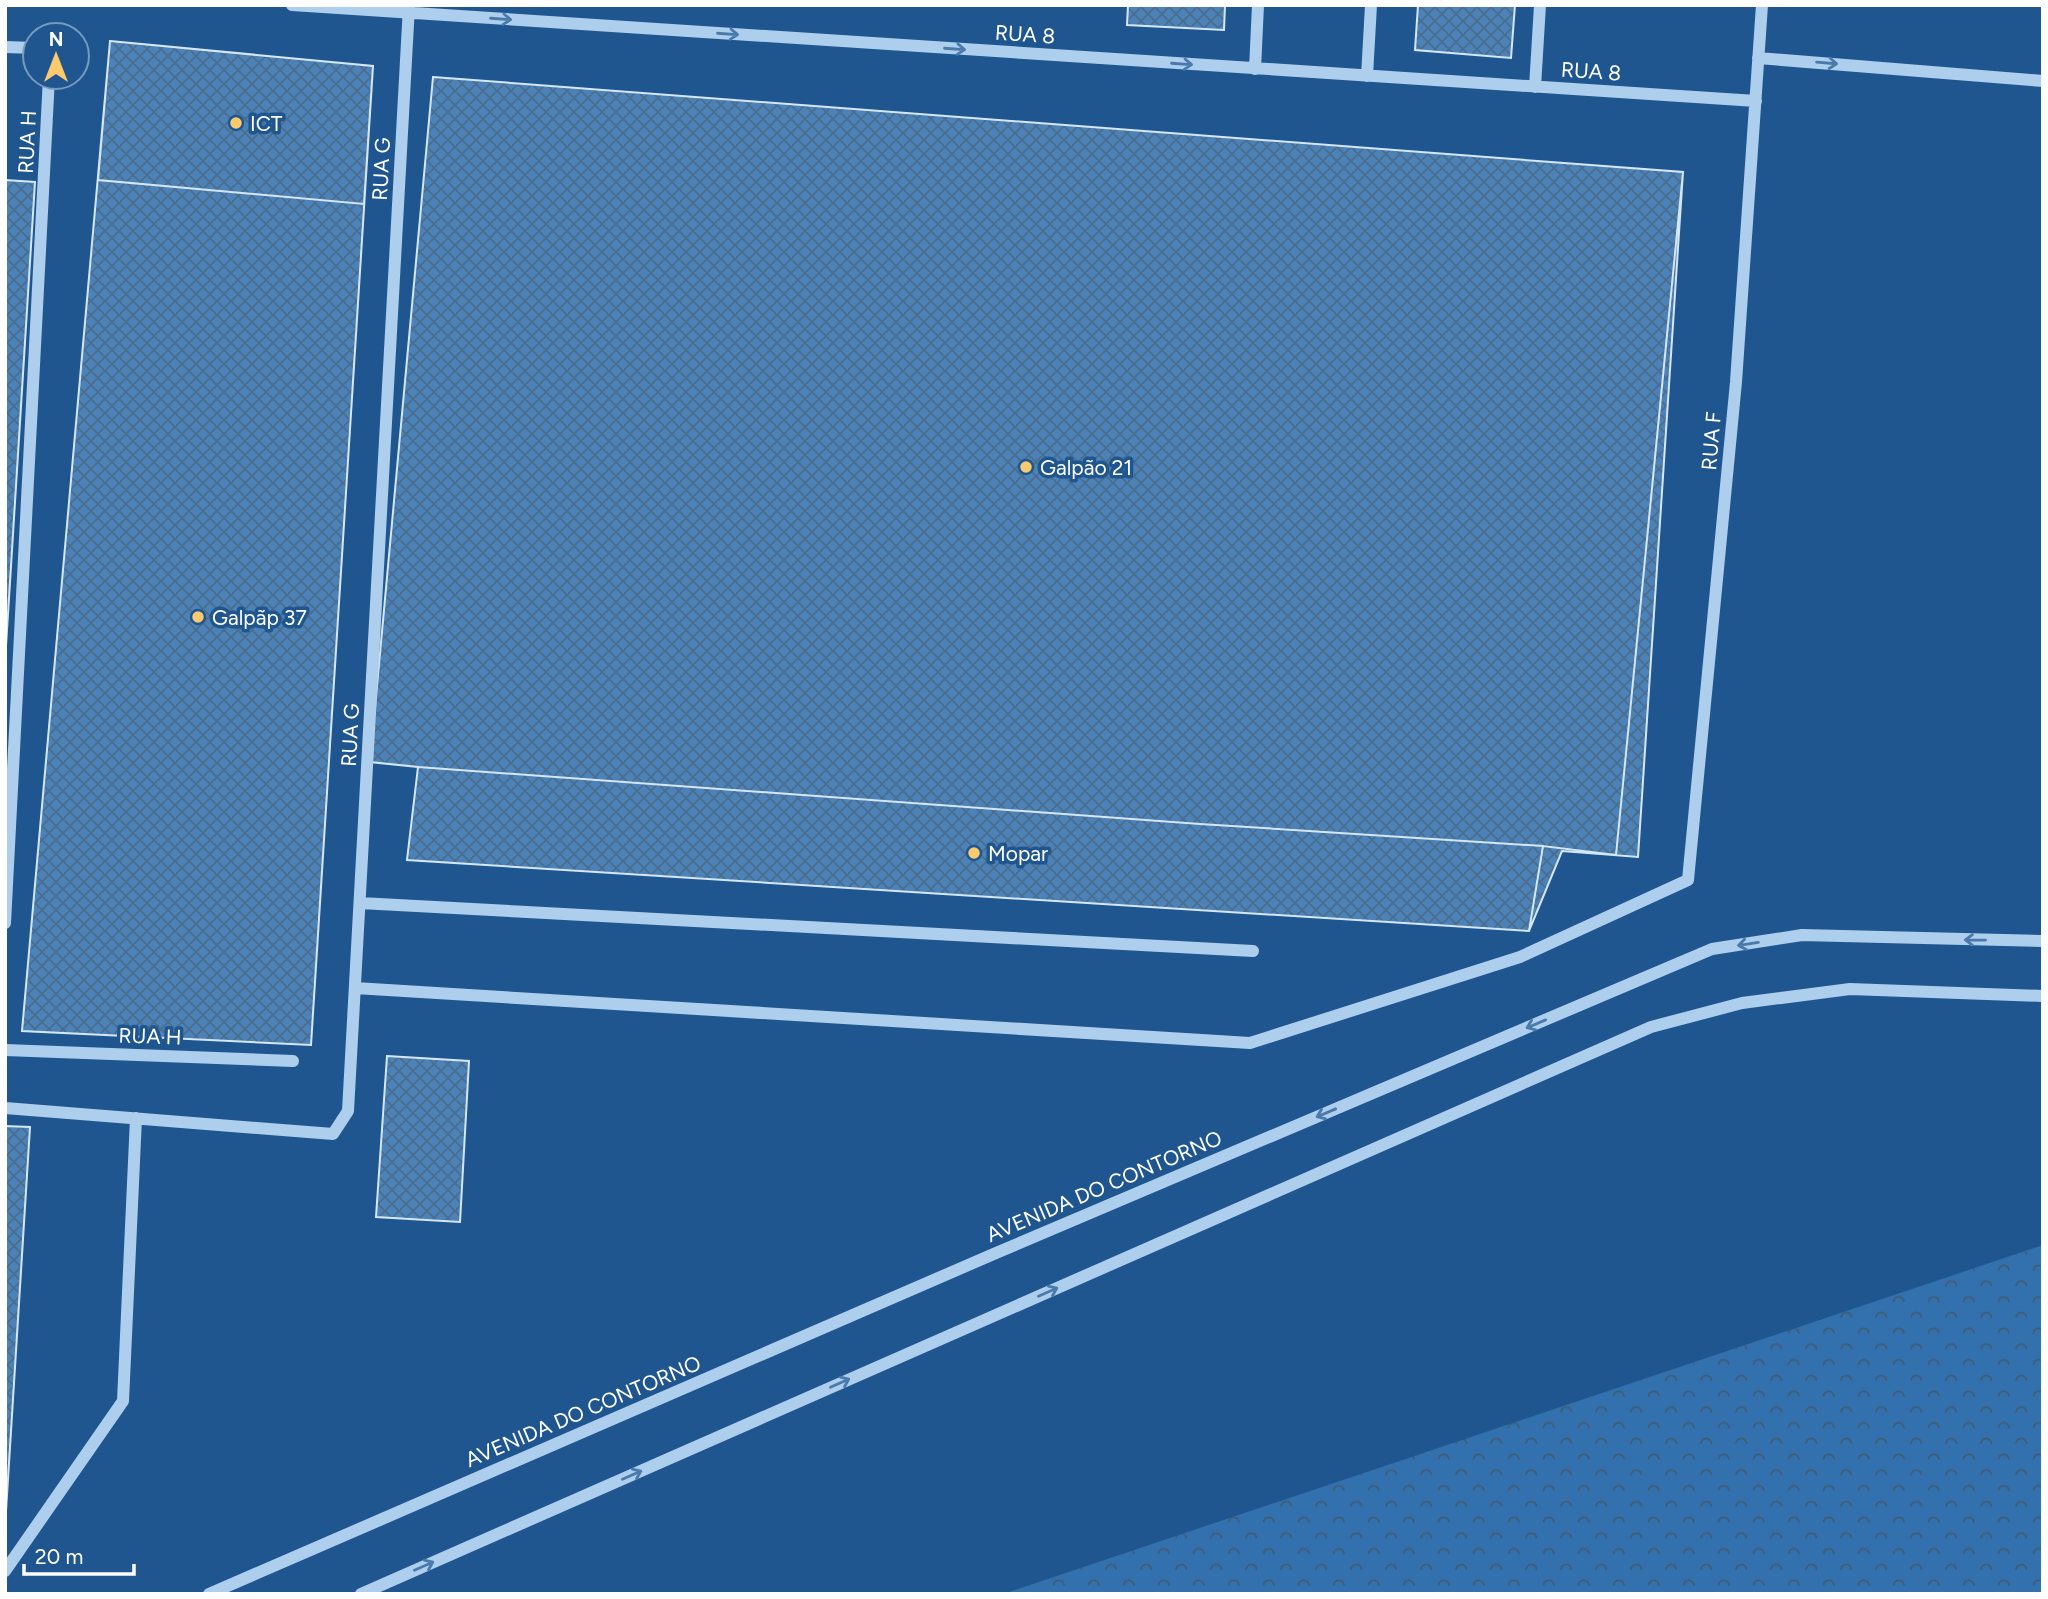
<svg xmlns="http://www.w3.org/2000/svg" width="2048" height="1599" font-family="Figtree,sans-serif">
	<defs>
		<pattern id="forest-crowns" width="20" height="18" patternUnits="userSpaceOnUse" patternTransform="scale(1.75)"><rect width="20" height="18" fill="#3271ad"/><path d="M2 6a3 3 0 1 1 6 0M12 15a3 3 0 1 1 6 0" fill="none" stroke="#425b73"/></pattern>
		<pattern id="building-cross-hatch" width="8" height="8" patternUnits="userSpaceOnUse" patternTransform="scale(1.75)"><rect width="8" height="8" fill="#4b82b8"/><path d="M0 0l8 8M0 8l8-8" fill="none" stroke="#4b6c8d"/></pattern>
	</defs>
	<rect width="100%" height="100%" fill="#1f568f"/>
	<!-- forest -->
	<path fill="url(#forest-crowns)" d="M2043,1245V1594H1003Z"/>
	<!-- building -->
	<path fill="url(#building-cross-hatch)" stroke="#d4e7f9" stroke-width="2" d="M1128,5H1225L1224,30L1127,25Z
		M1418,5H1515L1511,58L1415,50Z
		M110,41L373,66L311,1045L22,1031Z
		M110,41L373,66L364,204L98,180Z
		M433,77L1683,172L1638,857L1562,851L1529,931L407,860L418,767L370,762Z
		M433,77L1683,172L1616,855L1543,846L1529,931L407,860L418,767L370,762Z
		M5,180L35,182L5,662Z
		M418,767L1200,824L1543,846L1529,931L407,860Z
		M387,1056L469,1061L460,1222L376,1217Z
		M5,1126L30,1127L5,1527Z"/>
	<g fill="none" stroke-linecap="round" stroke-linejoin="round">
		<!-- minor -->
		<path stroke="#aeceed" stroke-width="12" d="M292,5L1756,101
			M5,47L35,48
			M1758,58L2043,81
			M1255,69L1258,5
			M1367,76L1371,5
			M1535,87L1540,5
			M360,903L1253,951
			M5,923L49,77
			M355,988L1250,1043L1520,957L1688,880L1736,382L1762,5
			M5,1050L293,1061
			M5,1108L333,1134L348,1111L409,6
			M5,1571L123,1401L136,1118
			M209,1594L996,1253L1712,949L1802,935L2043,941
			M361,1594L1651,1027L1742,1003L1850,989L2043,996"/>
	</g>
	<!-- one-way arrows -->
	<defs><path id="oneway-shaft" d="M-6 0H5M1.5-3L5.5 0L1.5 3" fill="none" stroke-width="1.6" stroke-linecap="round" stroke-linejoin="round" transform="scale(1.75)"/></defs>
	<g stroke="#4a7aab">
		<use href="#oneway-shaft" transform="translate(501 19) rotate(4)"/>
		<use href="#oneway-shaft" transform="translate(728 34) rotate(4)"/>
		<use href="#oneway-shaft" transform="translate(955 49) rotate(4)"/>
		<use href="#oneway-shaft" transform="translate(1827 63) rotate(5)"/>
		<use href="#oneway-shaft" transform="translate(1182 64) rotate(4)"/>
		<use href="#oneway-shaft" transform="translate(1975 940) rotate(-179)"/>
		<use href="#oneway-shaft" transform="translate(1748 944) rotate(171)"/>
		<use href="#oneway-shaft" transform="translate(1536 1024) rotate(157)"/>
		<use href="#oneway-shaft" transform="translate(1326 1113) rotate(157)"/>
		<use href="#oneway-shaft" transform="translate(1048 1292) rotate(-24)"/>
		<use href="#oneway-shaft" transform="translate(840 1383) rotate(-24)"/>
		<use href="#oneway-shaft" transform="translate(632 1475) rotate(-24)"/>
		<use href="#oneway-shaft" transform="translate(424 1566) rotate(-24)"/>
	</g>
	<!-- markers -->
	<g fill="#fbca6e" stroke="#1f568f" stroke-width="2.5">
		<circle cx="236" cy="123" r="7"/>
		<circle cx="1026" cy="467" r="7"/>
		<circle cx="198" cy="617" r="7"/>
		<circle cx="974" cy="853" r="7"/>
	</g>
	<g text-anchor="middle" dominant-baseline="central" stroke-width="7" stroke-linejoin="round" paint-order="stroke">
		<!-- street labels -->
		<g font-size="21" fill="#fff" stroke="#1f568f">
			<text transform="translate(1025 34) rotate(4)">RUA 8</text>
			<text transform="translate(1591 71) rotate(4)">RUA 8</text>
			<text transform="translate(27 142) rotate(-87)">RUA H</text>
			<text transform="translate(381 169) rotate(-87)">RUA G</text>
			<text transform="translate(1711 441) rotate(-85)">RUA F</text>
			<text transform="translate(350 735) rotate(-87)">RUA G</text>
			<text transform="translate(150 1036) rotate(2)">RUA H</text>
			<text transform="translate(1104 1186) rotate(-23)">AVENIDA DO CONTORNO</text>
			<text transform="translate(583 1411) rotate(-23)">AVENIDA DO CONTORNO</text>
		</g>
		<!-- poi labels -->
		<g font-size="21" fill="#fff" stroke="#1f568f" text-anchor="start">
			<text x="250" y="123">ICT</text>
			<text x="1040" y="467">Galpão 21</text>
			<text x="212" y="617">Galpãp 37</text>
			<text x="988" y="853">Mopar</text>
		</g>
	</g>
	<!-- border -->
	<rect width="2048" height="1599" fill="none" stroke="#ffffff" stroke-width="14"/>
	<!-- north arrow -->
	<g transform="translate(56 56)"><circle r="33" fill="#1f568f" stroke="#799abc" stroke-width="2"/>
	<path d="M0-5L12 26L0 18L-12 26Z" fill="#fbca6e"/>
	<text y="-10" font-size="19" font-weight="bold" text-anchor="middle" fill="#ffffff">N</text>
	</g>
	<!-- scale -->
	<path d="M24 1564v10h110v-10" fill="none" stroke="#ffffff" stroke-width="3.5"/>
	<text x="35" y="1564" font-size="21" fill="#ffffff" stroke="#1f568f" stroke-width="5" paint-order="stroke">20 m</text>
</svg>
